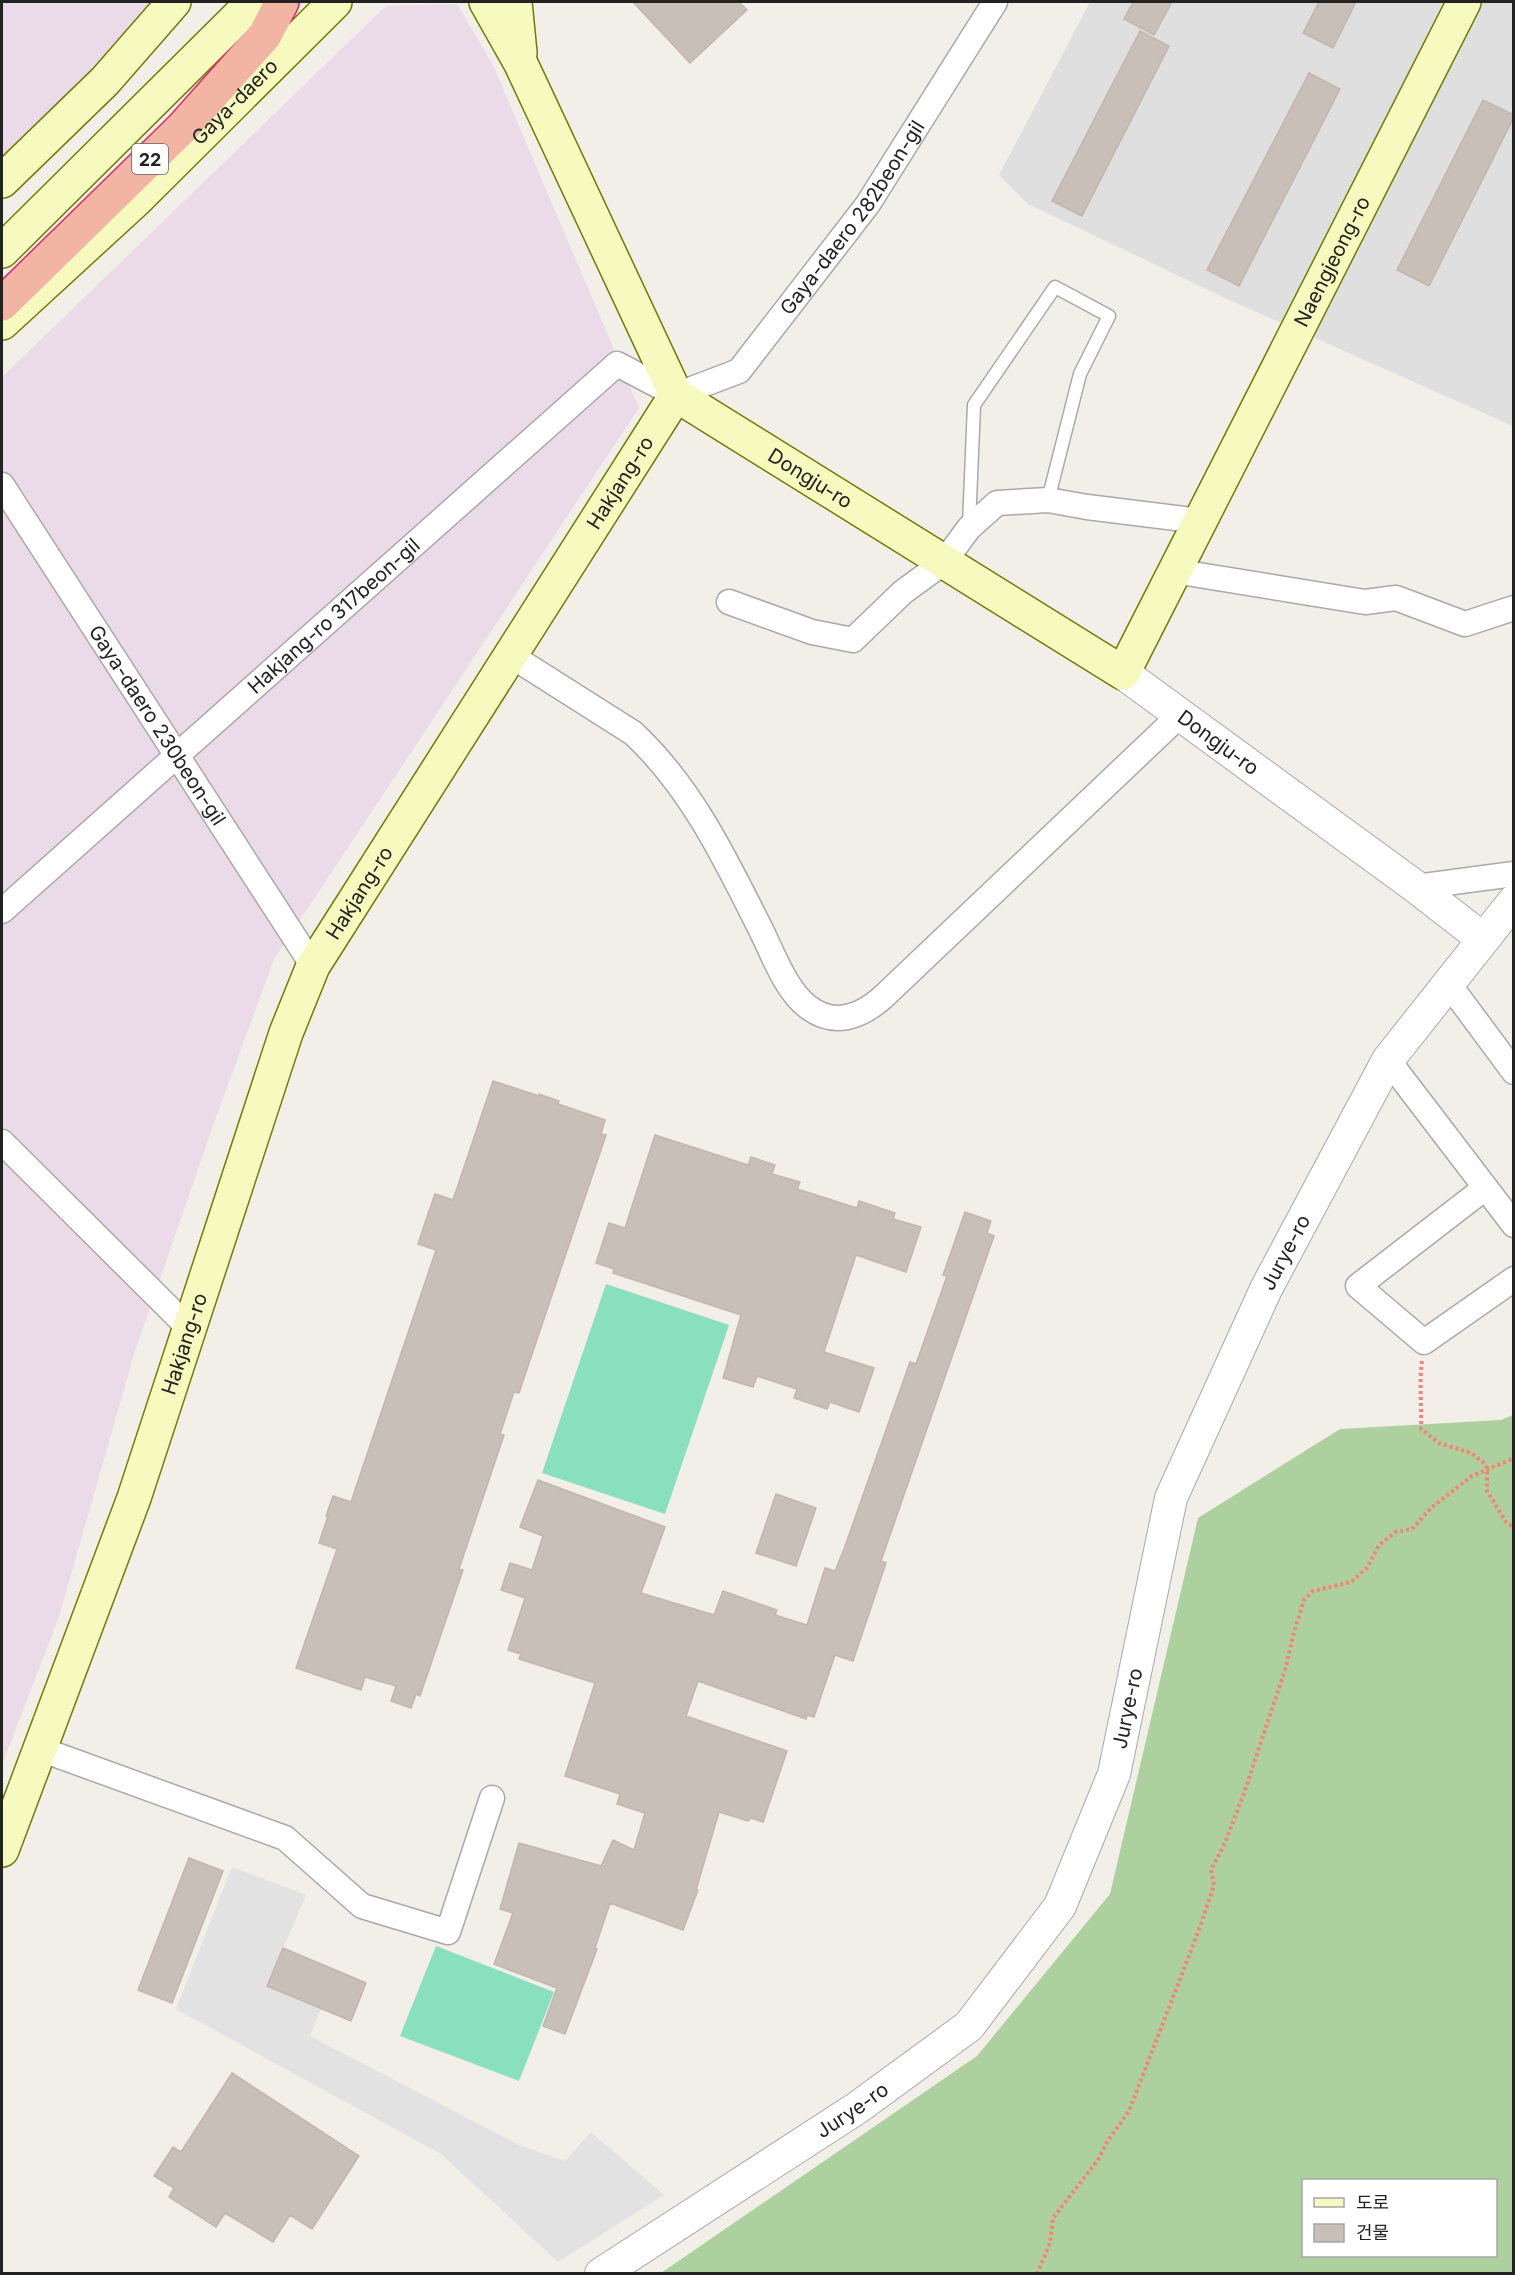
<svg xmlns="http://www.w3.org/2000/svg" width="1515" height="2275" font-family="Inter,'Noto Sans KR',sans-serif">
	<rect width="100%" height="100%" fill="#f2efe9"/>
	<!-- residential -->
	<path fill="#e0dfdf" d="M1090,2H1513V426L1225,298L1028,204L999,175Z"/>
	<!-- industrial -->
	<path fill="#ebdbe8" d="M2,2H166L2,181Z
		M457,4L493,65L639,408L274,959L214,1123L135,1351L59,1617L2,1765V377L386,6Z"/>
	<!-- forest -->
	<path fill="#add19e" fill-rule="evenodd" d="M1513,1415V2273H661L977,2056L1110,1894L1198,1518L1340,1429L1501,1420ZM1304,2180H1496V2256H1304Z"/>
	<!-- pitch -->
	<path fill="#88e0be" d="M606,1284L729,1325L665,1514L542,1473Z
		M436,1946L554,1992L519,2081L400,2036Z"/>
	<!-- parking -->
	<path fill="#e2e2e2" d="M232,1867L306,1895L267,1986L321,2009L310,2036L519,2145L565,2161L591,2132L664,2195L558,2262L441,2154L176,2009Z"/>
	<!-- building -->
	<path fill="#c7bfb8" stroke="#c4b6ab" stroke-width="1.5" d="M633,2H739L747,10L690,63Z
		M1133,2H1172L1154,35L1124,19Z
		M1319,2H1356L1333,48L1303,33Z
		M1140,31L1169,46L1082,216L1052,201Z
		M1309,73L1340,89L1239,286L1207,270Z
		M1483,100L1514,115V117L1429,286L1397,270Z
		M493,1081L539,1096V1094L559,1101L558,1104L605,1120L601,1134L606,1135L519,1393L514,1392L500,1434L504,1435L459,1569L463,1570L420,1696L416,1694L411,1708L391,1701L396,1686L365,1677L361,1690L296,1668L337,1549L319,1543L328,1516H326L333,1496L351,1502L436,1250L418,1244L428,1214L435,1194L453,1200Z
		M655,1135L748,1165L751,1157L775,1165L772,1174L800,1182L797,1189L857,1208L859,1201L895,1213L893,1219L921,1227L906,1272L856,1255L824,1352L874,1368L859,1412L830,1402L827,1409L794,1398L797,1389L757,1376L753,1387L723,1378L741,1315L613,1273L614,1269L596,1263L609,1223L625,1228Z
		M965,1212L991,1221L987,1233L994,1236L881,1561L886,1563L853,1661L835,1655L814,1717L807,1715L806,1719L698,1681L686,1716L787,1751L763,1822L751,1818L748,1821L719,1812L696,1890H698L683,1930L610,1903L595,1948L597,1949L565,2034L543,2026L557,1988L494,1964L513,1913L500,1909L519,1843L601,1866L613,1840L634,1850L645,1813L617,1804L620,1794L565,1776L595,1683L519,1659L521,1654L508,1650L525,1598L501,1590L510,1563L532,1570L543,1536L520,1527L538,1480L665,1527L641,1593L714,1615L723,1591L777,1610L775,1615L807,1625L825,1568L835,1571L844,1549L910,1362L916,1364L947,1276L943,1275Z
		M776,1494L816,1508L796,1566L756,1553Z
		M189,1858L223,1871L172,2003L138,1990Z
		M283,1948L366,1983L351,2021L267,1986Z
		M232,2073L359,2156L312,2229L290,2215L273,2242L225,2213L216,2227L169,2197L174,2188L154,2176L173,2147L181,2152Z"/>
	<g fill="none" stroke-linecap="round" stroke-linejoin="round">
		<!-- service casing -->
		<g stroke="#a9a9a9" stroke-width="15">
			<path id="service" d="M969,525L974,405L1055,287L1109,316L1080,374L1048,500"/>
		</g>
		<!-- minor casing -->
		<g stroke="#a9a9a9" stroke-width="27">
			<g id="minor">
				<path id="s1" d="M2,485L313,966"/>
				<path d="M1174,571L1365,602L1396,598L1465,624L1514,608"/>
				<path d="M729,602L812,632L853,640L903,592L944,562L969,528L997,503L1048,500L1087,507L1200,521"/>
				<path d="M510,655L633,733C689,785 723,854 757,922C771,948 784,989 808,1007C834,1027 860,1017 882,998L1180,715"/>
				<path d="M1416,887L1514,874"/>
				<path id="s2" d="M2,911L617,364L676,395L739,371L868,204L995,2"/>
				<path d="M1448,983L1514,1072"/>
				<path d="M1388,1060L1514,1225"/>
				<path d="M2,1142L190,1329"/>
				<path d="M1485,1188L1358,1286L1424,1342L1514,1279"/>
				<path d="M40,1749L285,1838L362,1906L448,1932L492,1798"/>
			</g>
		</g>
		<!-- tertiary casing -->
		<g stroke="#a9a9a9" stroke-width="34">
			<g id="tertiary">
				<path id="s3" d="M1123,673L1416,887L1483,939"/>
				<path id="s4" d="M601,2274L857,2108L969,2026L1060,1906L1114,1774L1171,1498L1266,1289L1388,1060L1514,901"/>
			</g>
		</g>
		<!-- secondary casing -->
		<g stroke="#707d05" stroke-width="36">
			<g id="secondary">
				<path d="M515,2L520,53"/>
				<path d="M2,181L105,81L174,2"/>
				<path d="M2,251L253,2"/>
				<path id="s5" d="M2,323L136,200L335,2"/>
				<path id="s6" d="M676,395L1123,673L1464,2"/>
				<path id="s7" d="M2,1850L134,1498L286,1033L313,966L676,395L521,64L486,2"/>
			</g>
		</g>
		<!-- trunk casing -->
		<g stroke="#dc2a67" stroke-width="36">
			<path id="trunk" d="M2,304L183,127L265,35L282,2"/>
		</g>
		<!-- path -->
		<path stroke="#fa8072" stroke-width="4" stroke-dasharray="3 3" stroke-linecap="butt" d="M1422,1361C1419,1383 1422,1406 1421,1429L1439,1443L1471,1453L1483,1462L1487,1468V1491L1506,1522L1514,1528
			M1037,2274L1050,2243L1053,2218L1098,2160L1107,2142L1129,2111L1197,1935L1214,1886L1211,1870L1225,1843L1243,1796L1286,1667L1293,1636L1304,1600L1313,1591L1351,1582L1367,1568L1379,1545L1396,1532L1412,1529L1432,1507L1472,1476L1514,1458"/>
		<!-- service -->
		<use href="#service" stroke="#fff" stroke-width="12"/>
		<!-- minor -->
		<use href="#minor" stroke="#fff" stroke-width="24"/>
		<!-- tertiary -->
		<use href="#tertiary" stroke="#fff" stroke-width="32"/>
		<!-- secondary -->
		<use href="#secondary" stroke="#f7fabf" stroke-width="33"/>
		<!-- trunk -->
		<use href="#trunk" stroke="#f2b4a3" stroke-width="33"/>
	</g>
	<g text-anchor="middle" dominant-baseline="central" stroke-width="6" stroke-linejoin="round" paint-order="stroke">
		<!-- shield labels -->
		<rect fill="#fff" stroke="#646464" stroke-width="1.5" x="132" y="144" width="36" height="30" rx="4.5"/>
		<g font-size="18" font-weight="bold" fill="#222">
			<text x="150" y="159">22</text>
		</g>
		<!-- street labels -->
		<g font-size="20" fill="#222" stroke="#fff">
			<text stroke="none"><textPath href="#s5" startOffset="321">Gaya-daero</textPath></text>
			<text stroke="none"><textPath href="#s2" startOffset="1148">Gaya-daero 282beon-gil</textPath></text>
			<text stroke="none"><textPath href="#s6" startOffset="988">Naengjeong-ro</textPath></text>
			<text stroke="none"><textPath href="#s6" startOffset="158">Dongju-ro</textPath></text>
			<text stroke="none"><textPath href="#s7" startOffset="1510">Hakjang-ro</textPath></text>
			<text stroke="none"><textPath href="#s2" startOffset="444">Hakjang-ro 317beon-gil</textPath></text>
			<text stroke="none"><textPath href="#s1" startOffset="286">Gaya-daero 230beon-gil</textPath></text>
			<text stroke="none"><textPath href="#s3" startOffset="118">Dongju-ro</textPath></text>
			<text stroke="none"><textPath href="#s7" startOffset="1024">Hakjang-ro</textPath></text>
			<text stroke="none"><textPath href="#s4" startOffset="1290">Jurye-ro</textPath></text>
			<text stroke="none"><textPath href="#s7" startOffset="538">Hakjang-ro</textPath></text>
			<text stroke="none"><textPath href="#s4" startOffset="804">Jurye-ro</textPath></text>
			<text stroke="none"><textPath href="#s4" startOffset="300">Jurye-ro</textPath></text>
		</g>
	</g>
	<!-- border -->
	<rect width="1515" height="2275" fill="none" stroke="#222222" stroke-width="6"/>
	<!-- legend -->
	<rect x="1302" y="2179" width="195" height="78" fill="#ffffff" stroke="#a7a7a7" stroke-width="1.5"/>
	<rect x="1314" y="2198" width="30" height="9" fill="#f7fabf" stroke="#a7a7a7" stroke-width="1.5"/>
	<text x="1356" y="2209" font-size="18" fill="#222222">도로</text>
	<rect x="1314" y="2224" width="30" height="18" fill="#c7bfb8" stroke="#a7a7a7" stroke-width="1.5"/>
	<text x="1356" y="2239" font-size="18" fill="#222222">건물</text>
</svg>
